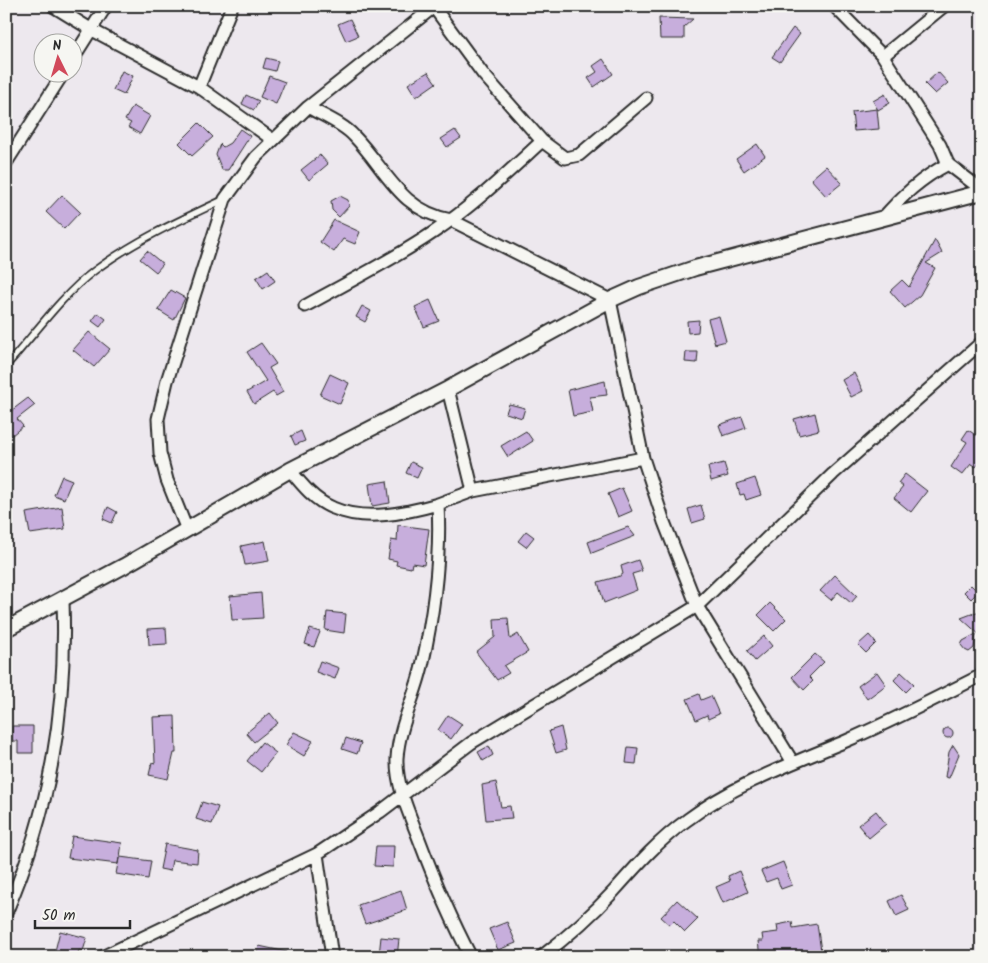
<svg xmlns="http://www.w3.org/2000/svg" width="988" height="963" font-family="Kalam,sans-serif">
	<rect width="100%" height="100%" fill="#ede8ee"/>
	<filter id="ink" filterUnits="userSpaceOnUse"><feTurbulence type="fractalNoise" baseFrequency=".02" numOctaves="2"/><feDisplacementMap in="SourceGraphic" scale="10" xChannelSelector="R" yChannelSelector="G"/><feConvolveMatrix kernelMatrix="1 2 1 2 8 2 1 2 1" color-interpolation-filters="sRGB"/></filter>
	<g filter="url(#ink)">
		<!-- building -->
		<path fill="#c7aedc" stroke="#2b2b2b" d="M659,18L693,19L684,27V39H660Z
			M350,19L358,36L346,41L338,24Z
			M793,28L800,34L780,62L772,57Z
			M266,58L278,61L275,71L263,68Z
			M603,59L613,74L594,87L588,78L597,72L593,66Z
			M122,71L133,76L124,95L113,90Z
			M428,72L436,83L416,97L408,84Z
			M938,72L948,83L935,94L925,84Z
			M269,76L285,82L276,104L260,97Z
			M885,94L890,103L878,110L873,101Z
			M246,95L259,101L254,110L242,104Z
			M133,106L150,116L140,134L128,127L131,123L125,120Z
			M877,109L879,129L854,131L852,112Z
			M199,123L213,137L192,156L179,143Z
			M240,129L250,136L228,170H222L216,155L220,144L223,147L230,143Z
			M455,130L461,138L447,147L441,139Z
			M757,144L765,156L744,171L736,159Z
			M320,155L328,164L309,180L301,170Z
			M826,166L842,183L826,196L811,179Z
			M62,195L80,212L64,229L46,212Z
			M340,196L348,200L349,206L339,217L332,210L331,201Z
			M334,220L360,232L355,244L343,239L334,252L320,242Z
			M935,240L942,253L926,263L935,268L920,295L905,308L890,291L902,280L909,287Z
			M147,251L163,264L156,272L140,259Z
			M268,270L275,281L263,289L256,278Z
			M171,290L185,298L174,320L158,310Z
			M430,300L439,321L424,327L415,307Z
			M362,306L371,311L365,322L356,317Z
			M98,313L106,319L100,327L92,321Z
			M719,316L726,341L715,344L708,319Z
			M699,320L698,332L688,333L687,321Z
			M89,332L110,349L94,367L73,350Z
			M261,343L276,364L269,368L283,392L276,396L273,392L254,404L247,392L266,381L247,352Z
			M686,352H698L697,363L685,362Z
			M854,373L863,391L851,397L842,380Z
			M330,374L349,383L340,404L320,395Z
			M605,381L607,395L590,397L593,412L573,416L568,390Z
			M28,398L35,405L17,419L23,426L6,440V406L11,411Z
			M509,404L525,408L522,418L506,413Z
			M815,413L819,430L799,435L794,419Z
			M742,417L746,428L723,436L719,425Z
			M968,430L982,439V459L976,467L971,464L962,475L951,467L967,442L962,439Z
			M301,431L305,441L295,445L291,436Z
			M526,431L533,441L508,457L501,446Z
			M411,462L422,467L417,478L406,473Z
			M724,463L728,476L711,481L708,467Z
			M905,474L927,491L911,512L894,498L903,487L898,483Z
			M62,476L72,480L64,499L54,495Z
			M755,478L761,495L746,500L744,494L740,495L737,484Z
			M387,481L390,503L372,506L369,484Z
			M622,488L632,511L618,517L608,494Z
			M701,505L705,519L692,523L688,509Z
			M62,507L65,529L30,534L26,513Z
			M108,507L117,512L112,523L103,519Z
			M398,525L429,529L424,565L412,563L411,568L396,565L397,561L388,559L391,540L397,541Z
			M628,527L635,536L592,553L588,542Z
			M526,531L534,537L526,547L518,541Z
			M265,541L269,561L245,565L241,546Z
			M638,560L642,571L632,574L637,590L604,603L598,582L620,576L623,574L621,566Z
			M835,575L857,596L851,603L838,592L831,600L820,591Z
			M971,585L978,592L971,599L964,592Z
			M261,593L263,618L232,620L230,596Z
			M770,603L786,619L774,631L758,615Z
			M982,610V637L961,618Z
			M327,612L346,614L344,633L325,630Z
			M508,618L510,639L518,634L528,652L504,666L509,673L497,680L476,652L495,637L494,619Z
			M166,628L167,644L149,645L148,629Z
			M310,629L320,632L314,647L305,644Z
			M976,634L974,648L969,652L965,650L961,645L963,641Z
			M869,635L876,643L866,653L858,645Z
			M764,636L772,646L755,661L747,651Z
			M815,654L824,662L809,677L813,681L804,690L792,677Z
			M320,661L339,668L335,679L316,672Z
			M877,672L886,685L867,699L858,686Z
			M901,672L914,684L906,692L894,680Z
			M699,694L701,700L711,696L719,714L708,719L707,715L696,720L687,699Z
			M270,713L278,723L254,742L246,733Z
			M448,715L462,724L451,739L438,730Z
			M175,716L176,753H174L168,779L149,775L152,762L155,763L153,717Z
			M12,726H33V753H18V741H12Z
			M561,727L566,750L556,753L549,731Z
			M943 733a5 5 0 1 1 10 0a5 5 0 1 1-10 0Z
			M294,732L313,741L304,756L286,745Z
			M346,738L361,743L357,754L342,749Z
			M262,742L276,753L261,772L247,761Z
			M953,745L959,754L949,778L945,777L949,752Z
			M489,746L493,755L483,761L478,752Z
			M628,747L638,748L636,764L626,763Z
			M496,782L501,807L510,806L512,818L486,820L482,785Z
			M202,802L218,807L212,824L196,819Z
			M876,811L886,824L869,838L858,825Z
			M72,836L122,843L120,857L151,861L148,879L116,874L119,858L118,864L68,858Z
			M165,844L198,850L197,863L172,860L170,871L160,869Z
			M376,846H394L393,867L374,866Z
			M783,862L792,885L781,889L777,878L766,882L761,871Z
			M739,871L748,892L723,903L716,887L730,881L728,876Z
			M401,890L407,910L365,924L358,905Z
			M901,895L909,910L896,916L889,901Z
			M677,900L698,919L685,932L674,921L670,925L661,917Z
			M507,922L516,943L498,950L489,929Z
			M792,922L793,928L817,924L821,951L796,954V957H760L758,941H763L762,934L778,932L777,925Z
			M60,931L87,938L83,951L79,950L77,955H71L55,951Z
			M381,937L399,939L397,957L379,955Z
			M259,946L287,952V957H257Z"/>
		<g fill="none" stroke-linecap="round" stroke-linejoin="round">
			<!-- service casing -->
			<g stroke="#2b2b2b" stroke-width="9">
				<path id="service" d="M6,366C34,335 61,296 94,271C134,241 180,220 225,199"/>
			</g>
			<!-- minor casing -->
			<g stroke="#2b2b2b" stroke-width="15">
				<path id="minor" d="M53,6L92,30L199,87L273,140
					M834,6L883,56L940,145L948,164L982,190
					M883,56L944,6
					M72,60L106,6
					M199,87L232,6
					M308,107C323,116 342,123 354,136C387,170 399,210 451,220L610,300L643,458L664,522L697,606L792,761
					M542,141L565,158L579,155L646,98
					M6,163L64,72
					M882,219C902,196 921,178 948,164
					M305,306C348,282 393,260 434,232C473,206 507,173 542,141L483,74L433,6
					M448,389L473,491
					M290,470C302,485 315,501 333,508C365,522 406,513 438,504C441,559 434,612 422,666C415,697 399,726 397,758C396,786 409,813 419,839C434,879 451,919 471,957
					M438,504L473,491L643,458
					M187,530L167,480L160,453L158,419L167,381L225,199L256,157L308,107L435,6
					M317,854L332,957
					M6,913C50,811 67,711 63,601
					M102,957L317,854L380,812L471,743L697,606L833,474L982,342
					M541,957C567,937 592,915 614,891C637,865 659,840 687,820C735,784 791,764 846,741C892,721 937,698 982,675"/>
			</g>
			<!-- tertiary casing -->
			<g stroke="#2b2b2b" stroke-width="18">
				<path id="tertiary" d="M6,629L124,566L290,470L448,389L610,300L639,287L695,268L982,192"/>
			</g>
			<!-- service -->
			<use href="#service" stroke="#f6f6f2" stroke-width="5.5"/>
			<!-- minor -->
			<use href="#minor" stroke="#f6f6f2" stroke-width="11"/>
			<!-- tertiary -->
			<use href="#tertiary" stroke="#f6f6f2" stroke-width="14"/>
		</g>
	</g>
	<!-- margin -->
	<rect width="988" height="963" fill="none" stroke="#f6f6f2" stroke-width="25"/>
	<rect x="12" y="12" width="963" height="938" fill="none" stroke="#2b2b2b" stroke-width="2" filter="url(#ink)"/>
	<!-- north arrow -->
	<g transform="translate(58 58) rotate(355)"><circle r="24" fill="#f6f6f2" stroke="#a5a5a2"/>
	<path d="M0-4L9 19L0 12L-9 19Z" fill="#d1495b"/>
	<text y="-8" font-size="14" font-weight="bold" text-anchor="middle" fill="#2b2b2b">N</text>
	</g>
	<!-- scale -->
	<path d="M35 920v8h95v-8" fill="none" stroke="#2b2b2b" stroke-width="2.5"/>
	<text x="42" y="920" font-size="15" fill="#2b2b2b" stroke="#f6f6f2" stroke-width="4" paint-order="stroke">50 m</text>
</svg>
